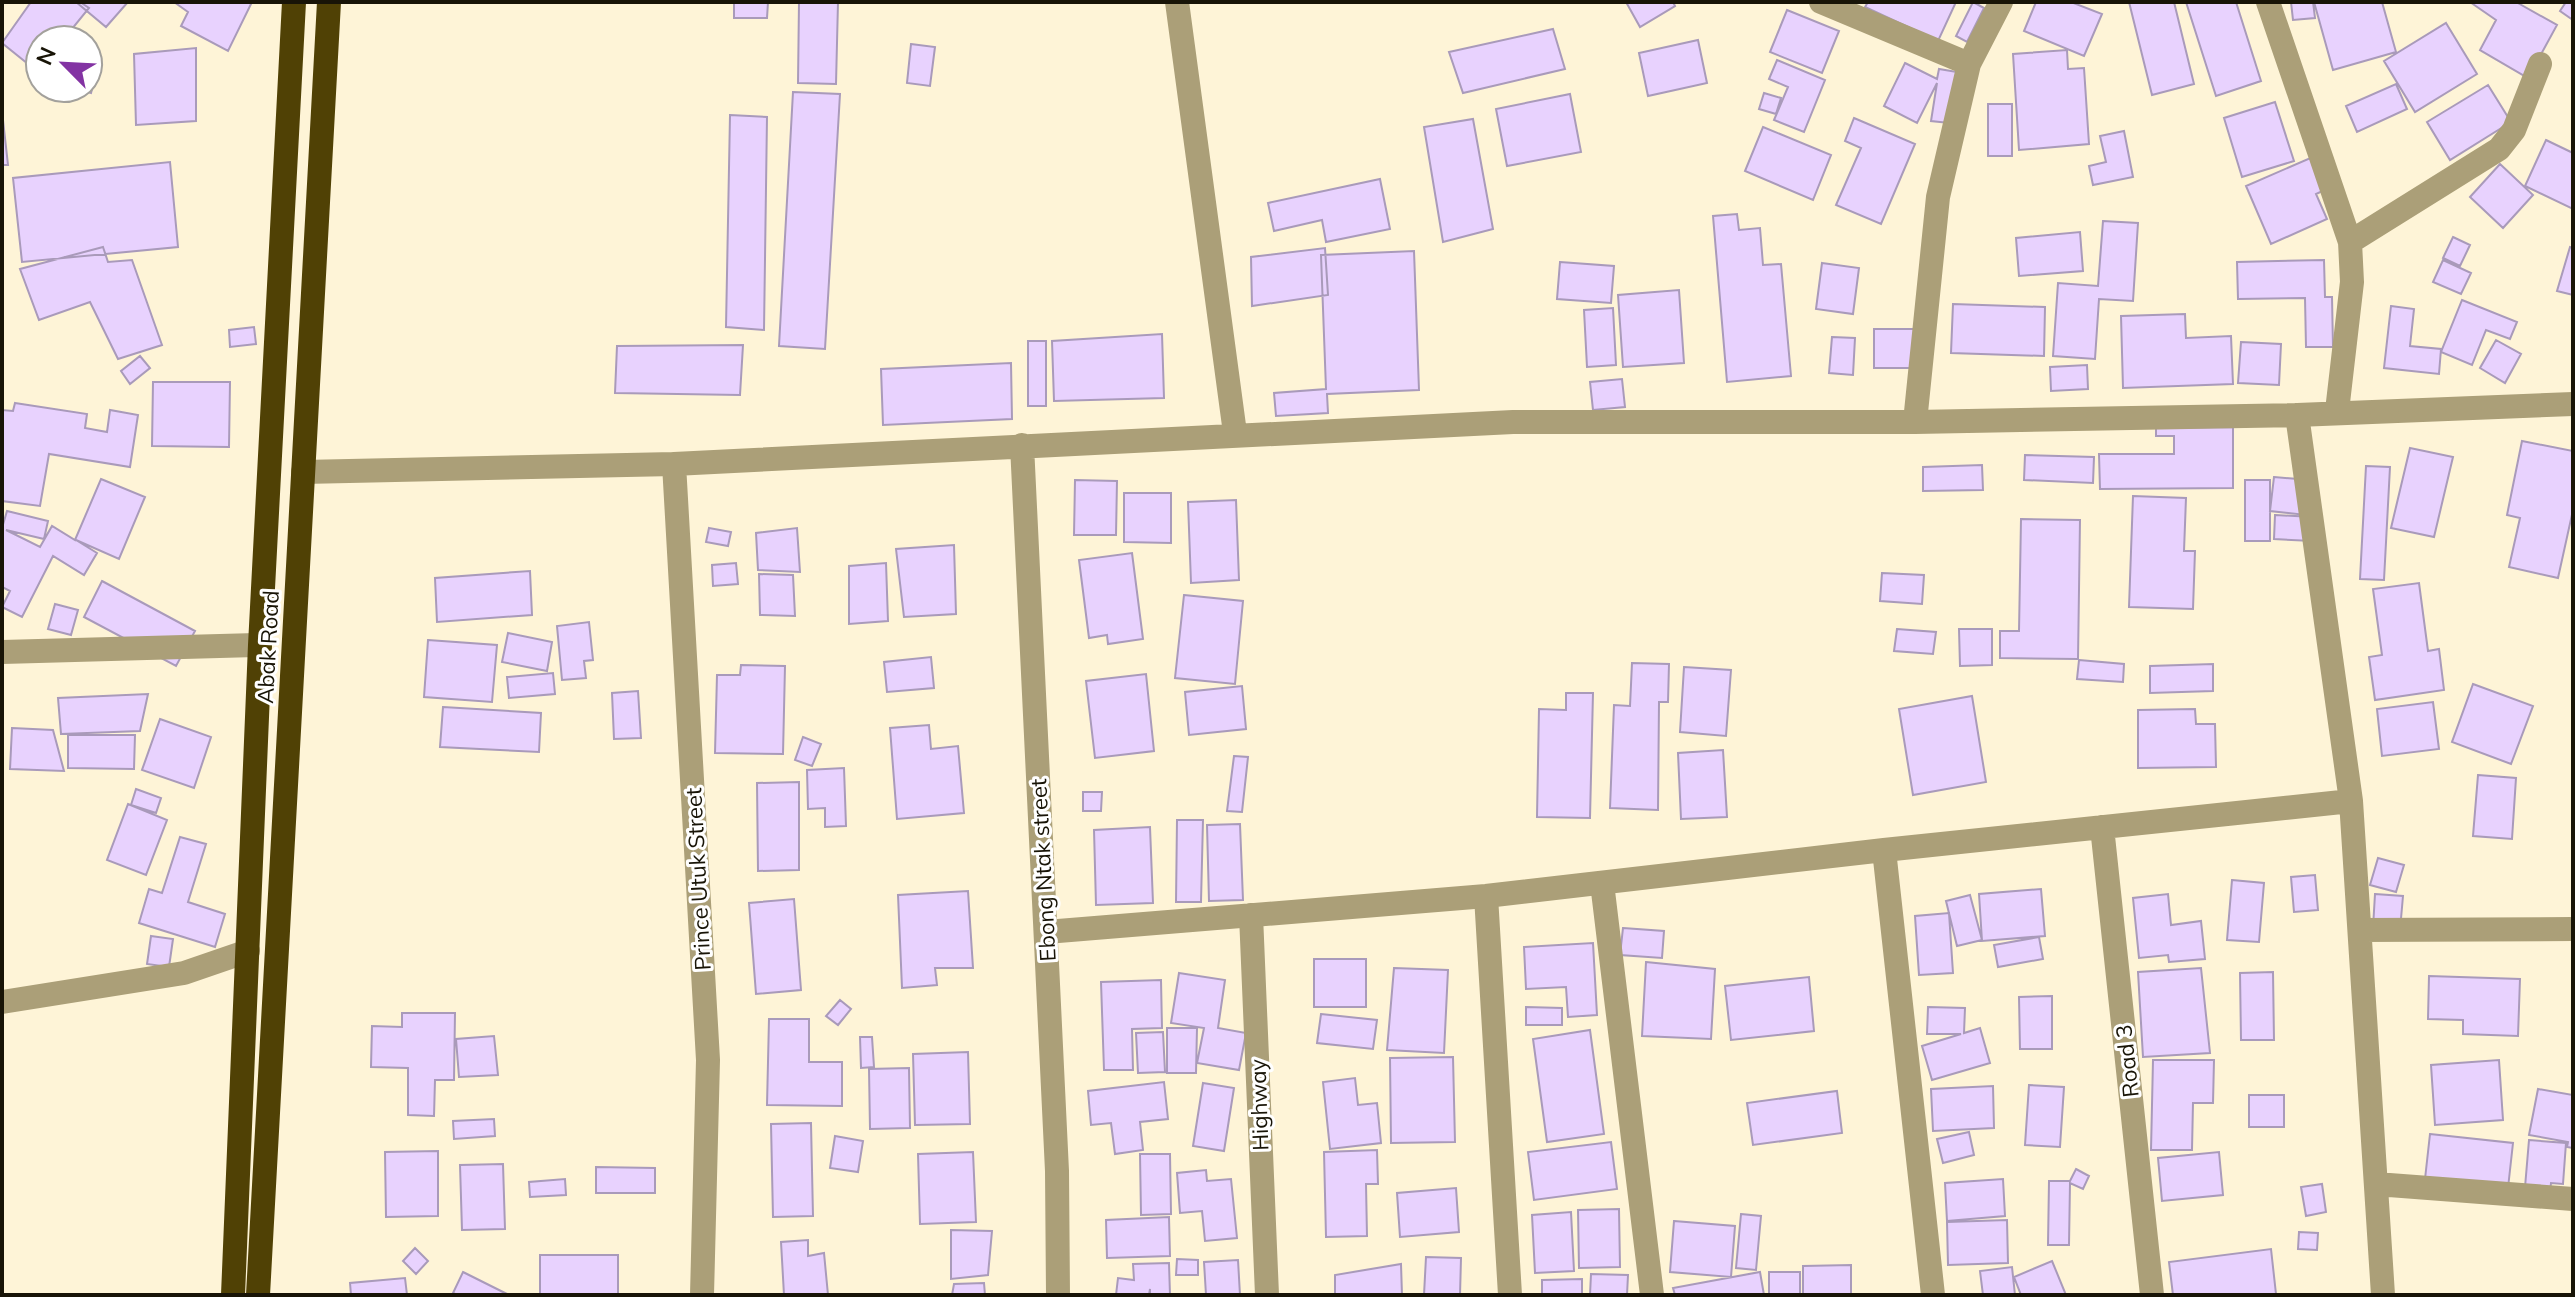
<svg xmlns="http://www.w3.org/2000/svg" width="2575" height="1297" font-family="Mulish,sans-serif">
	<rect width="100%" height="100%" fill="#fef4d7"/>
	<!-- building -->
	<path fill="#e8d2fe" stroke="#a99aba" stroke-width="2" d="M31,2H80L89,8L63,40H40L38,72L2,43Z
		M76,2H128L106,27Z
		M174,2H252L228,51L181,26L188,12Z
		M734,2H768L767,18H734Z
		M799,2H838L836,84L798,83Z
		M1626,2H1673L1675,6L1640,27Z
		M1868,2H1956L1938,41L1865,7Z
		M1973,2L1984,8L1967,42L1956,36Z
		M2036,2H2071L2102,14L2084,56L2024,31Z
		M2129,2H2174L2194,84L2152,95Z
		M2186,2H2236L2261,81L2216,96Z
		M2291,2H2313L2315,18L2293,20Z
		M2314,2H2382L2396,52L2333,70Z
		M2470,2H2516L2557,25L2528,78L2480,50L2496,20Z
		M2566,2H2573V20L2560,11Z
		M1787,10L1839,31L1822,73L1770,52Z
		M2446,23L2477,74L2415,112L2384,61Z
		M1553,29L1565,69L1463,93L1449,52Z
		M1698,40L1707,83L1648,96L1639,53Z
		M911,44L935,47L930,86L907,83Z
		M196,48V121L136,125L134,54Z
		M2067,50L2068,69L2084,68L2089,144L2019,150L2013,54Z
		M88,53L101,57L91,93L74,88H88Z
		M1777,60L1825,80L1804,132L1774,120L1788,87L1769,79Z
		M1905,63L1937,79L1939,69L1957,72L1949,123L1931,121L1937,83L1917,123L1884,106Z
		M2396,84L2407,109L2357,132L2346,106Z
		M2488,85L2511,122L2450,160L2427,122Z
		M793,92L840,94L825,349L779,346Z
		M1764,93L1781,98L1776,114L1759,109Z
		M1570,94L1581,152L1507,166L1496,109Z
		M2275,102L2294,161L2242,177L2224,118Z
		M1988,104H2012V156H1988Z
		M2,111L8,165H2Z
		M730,115L767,117L764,330L726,327Z
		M1854,118L1915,144L1881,224L1836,205L1861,148L1845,141Z
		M1473,119L1493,229L1443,242L1424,127Z
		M1763,127L1831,155L1813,200L1745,171Z
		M2124,131L2133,177L2093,185L2089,166L2106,162L2100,136Z
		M2546,140L2573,153V209L2525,186Z
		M2315,156L2329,188L2316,194L2327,219L2271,244L2246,186Z
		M170,162L178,247L22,262L13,178Z
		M2500,164L2533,195L2503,228L2470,197Z
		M1380,179L1390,229L1326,242L1322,220L1274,231L1268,203Z
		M1737,214L1739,230L1760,228L1763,265L1781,264L1791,376L1727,382L1713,216Z
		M2103,221L2138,223L2133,301L2099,299L2095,359L2053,356L2058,283L2098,286Z
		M2080,232L2083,271L2019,276L2016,238Z
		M2453,237L2470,245L2460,266L2443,258Z
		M103,247L108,262L132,260L162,345L118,359L90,302L39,320L20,269Z
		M2570,247L2573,248V295L2557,291Z
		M1325,248L1328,295L1252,306L1251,257Z
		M1414,251L1419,390L1327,394L1328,413L1276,416L1274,393L1326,389L1321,255Z
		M2324,260L2325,297H2332L2333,347H2306L2305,298L2238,299L2237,262Z
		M2443,260L2471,273L2461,294L2433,282Z
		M1560,262L1614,266L1611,303L1557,299Z
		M1822,263L1859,268L1853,314L1816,309Z
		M1679,290L1684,363L1623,367L1618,295Z
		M2462,300L2517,322L2510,339L2486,330L2472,365L2441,352Z
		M1953,304L2045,307L2044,356L1951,353Z
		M2391,306L2414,309L2410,346L2441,349L2439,374L2384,368Z
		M1613,308L1616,365L1587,367L1584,310Z
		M2185,314L2186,338L2231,336L2233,384L2123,388L2121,316Z
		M254,327L256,344L230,347L229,330Z
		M1874,329H1914L1915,368H1874Z
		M1162,334L1164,398L1054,401L1052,341Z
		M1832,337L1855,338L1853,375L1829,373Z
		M2496,340L2521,354L2505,383L2480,368Z
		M1028,341H1046V406H1028Z
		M2241,342L2281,344L2279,385L2238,383Z
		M743,345L740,395L615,393L617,346Z
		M140,356L150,368L130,384L121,371Z
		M1011,363L1012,419L883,425L881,369Z
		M2087,365L2088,389L2051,391L2050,367Z
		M1622,379L1625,407L1593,410L1590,382Z
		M153,382H230L229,447L152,446Z
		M15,403L87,414L85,428L107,432L110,410L138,415L130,467L49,454L40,506L2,501V410L13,411Z
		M2233,427V488L2100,489L2099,454H2174V436H2156V428Z
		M2522,441L2573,451V510L2558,578L2509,567L2520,518L2507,515Z
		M2410,448L2453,457L2434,537L2391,528Z
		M2025,455L2094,457L2093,483L2024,480Z
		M1982,465L1983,490L1923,491V467Z
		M2366,466L2390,467L2384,580L2360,579Z
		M2274,477L2310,480L2306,515L2270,511Z
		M101,479L145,497L119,559L76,540L97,553L84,575L53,556L22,617L2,607L10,591L2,587V528L7,511L48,521L44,539L6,530L40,547L52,526L75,540Z
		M1075,480L1117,481L1116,535H1074Z
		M2245,480H2270V541H2245Z
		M1124,493H1171V543L1124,542Z
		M2133,496L2186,498L2184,551H2195L2193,609L2129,607Z
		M1236,500L1239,580L1191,583L1188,502Z
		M2275,515L2313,517L2312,541L2274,539Z
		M2021,519L2080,520L2078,659L2000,658V631H2019Z
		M709,528L731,532L728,546L706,542Z
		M797,528L800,572L758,570L756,533Z
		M954,545L956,614L904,617L896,549Z
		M1132,553L1143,639L1108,644L1107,635L1089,638L1079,560Z
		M736,563L738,584L713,586L712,565Z
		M886,563L888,621L849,624V566Z
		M530,571L532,615L437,622L435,578Z
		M1882,573L1924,575L1922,604L1880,601Z
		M759,574L793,575L795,616L760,615Z
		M102,581L195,631L176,666L84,617Z
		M2419,583L2428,651L2439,649L2444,690L2375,700L2369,657L2382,655L2373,589Z
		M1184,595L1243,601L1235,684L1175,678Z
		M55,604L78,610L71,635L48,629Z
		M589,622L593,660L584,661L586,678L562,680L557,626Z
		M1897,629L1936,632L1933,654L1894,651Z
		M1959,629H1992V665L1960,666Z
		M508,633L552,642L547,671L502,662Z
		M428,640L497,645L492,702L424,697Z
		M931,657L934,688L887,692L884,662Z
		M2079,660L2124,664L2123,682L2077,679Z
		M1632,663L1669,664L1668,702H1659L1658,810L1610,808L1614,705L1630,706Z
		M2213,664V691L2150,693V666Z
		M741,665L785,666L783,754L715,753L717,675H740Z
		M1684,667L1731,670L1726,736L1680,732Z
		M553,673L555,694L509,698L507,677Z
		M1146,674L1154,751L1095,758L1086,681Z
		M2473,684L2533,706L2511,764L2452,742Z
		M1242,686L1246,729L1189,735L1185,692Z
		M638,691L641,738L614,739L612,693Z
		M1566,693H1593L1590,818L1537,817L1539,709L1566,710Z
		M148,694L140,731L61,734L58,698Z
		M1972,696L1986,782L1913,795L1899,709Z
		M2433,702L2439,749L2382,756L2377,709Z
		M443,707L541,713L539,752L440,747Z
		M2195,709L2196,724H2215L2216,767L2138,768V710Z
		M160,719L211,737L194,788L142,770Z
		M929,725L931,749L958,746L964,813L897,819L890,728Z
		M12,728L53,730L64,771L10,769Z
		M68,735H135L134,769L68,768Z
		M803,737L821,744L812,766L795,760Z
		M1723,750L1727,817L1681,819L1678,753Z
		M1234,756L1248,757L1242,812L1227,811Z
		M844,768L846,826L825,827V808L808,809L807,770Z
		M2478,775L2516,778L2512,839L2473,836Z
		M799,782V870L758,871L757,783Z
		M136,789L161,798L156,813L131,805Z
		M1083,792H1102L1101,811H1083Z
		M128,804L167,820L146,875L107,860Z
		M1177,820H1203L1201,902H1176Z
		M1240,824L1243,900L1209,901L1207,825Z
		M1150,827L1153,903L1096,905L1094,830Z
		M180,837L206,844L188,902L225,914L215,947L139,923L149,889L162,893Z
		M2378,858L2404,865L2396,892L2370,885Z
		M2315,875L2318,910L2294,912L2291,877Z
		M2232,880L2264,883L2259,942L2227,940Z
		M2041,889L2045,936L1982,941L1979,894Z
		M968,891L973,968H935L937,985L902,988L898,895Z
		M2168,894L2171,925L2201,921L2205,959L2169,962L2168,955L2139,958L2133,898Z
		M2375,894L2403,896L2400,930L2373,928Z
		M1970,895L1982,940L1957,946L1946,901Z
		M794,899L801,990L756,994L749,903Z
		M1949,913L1953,973L1919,975L1915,916Z
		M1623,928L1664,931L1662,958L1620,955Z
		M151,936L173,939L169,967L147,964Z
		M2039,937L2043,959L1998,967L1994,945Z
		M1593,943L1597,1015L1568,1017L1566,987L1526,989L1524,947Z
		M1314,959H1366V1007H1314Z
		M1646,962L1715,969L1711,1039L1642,1036Z
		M1394,968L1448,970L1444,1053L1387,1050Z
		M2201,968L2210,1053L2143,1057L2138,972Z
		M2273,972L2274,1040H2241L2240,973Z
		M1179,973L1225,980L1218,1028L1246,1033L1239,1070L1197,1063L1204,1028L1171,1023Z
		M2429,976L2520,979L2518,1036L2463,1034V1020L2428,1019Z
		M1809,977L1814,1031L1731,1040L1725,986Z
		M1161,980L1162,1028L1132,1029L1133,1070H1104L1101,982Z
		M2052,996V1049H2020L2019,997Z
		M840,1000L851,1009L838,1025L826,1016Z
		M1526,1007L1562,1008V1025H1526Z
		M1928,1007L1965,1008L1964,1033L1980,1028L1990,1063L1932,1080L1922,1046L1961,1034H1927Z
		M402,1013H455L454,1080H435L434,1116L408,1115V1068L371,1067L372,1026L402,1027Z
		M1321,1014L1377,1020L1373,1049L1317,1043Z
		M769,1019H809V1062H842V1106L767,1105Z
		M1167,1028H1197L1196,1073H1167Z
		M1590,1030L1604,1134L1547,1142L1533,1039Z
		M1163,1032L1165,1072L1138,1073L1136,1033Z
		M494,1036L498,1075L459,1077L456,1039Z
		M860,1037H872L874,1067L861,1068Z
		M968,1052L970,1124L915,1125L913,1054Z
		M1453,1057L1455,1142L1391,1143L1390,1058Z
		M2153,1060H2214L2213,1103H2193L2192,1150H2151Z
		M2499,1060L2503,1120L2435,1125L2431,1065Z
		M909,1068L910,1128L870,1129L869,1069Z
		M1355,1078L1358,1105L1377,1103L1381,1143L1330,1149L1323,1082Z
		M1164,1082L1168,1119L1140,1122L1143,1150L1115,1154L1111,1123L1091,1125L1088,1091Z
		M1203,1083L1234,1088L1224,1151L1193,1146Z
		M2029,1085L2064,1087L2060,1147L2025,1145Z
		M1993,1086L1994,1128L1933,1131L1931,1089Z
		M2538,1089L2573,1095V1148L2567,1147L2568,1142L2529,1135Z
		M1837,1091L1842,1133L1753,1145L1747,1103Z
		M2249,1095H2284V1127H2249Z
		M494,1119L495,1136L454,1139L453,1121Z
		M811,1123L813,1216L773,1217L771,1124Z
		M1969,1132L1974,1155L1943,1163L1937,1139Z
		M2430,1134L2513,1143L2507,1197L2424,1188Z
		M835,1136L863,1141L858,1172L830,1168Z
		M2529,1140L2566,1143L2563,1184L2551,1183L2549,1201L2524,1199Z
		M1611,1142L1617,1189L1534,1200L1528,1152Z
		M1377,1150L1378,1184H1366L1367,1236L1326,1237L1324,1152Z
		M438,1151V1216L386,1217L385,1152Z
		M973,1152L976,1222L920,1224L918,1154Z
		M2219,1152L2223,1195L2162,1201L2158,1158Z
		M1140,1154H1170L1171,1214L1141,1215Z
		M503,1164L505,1229L462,1230L460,1165Z
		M596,1167L655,1168V1193H596Z
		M2076,1169L2089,1176L2083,1189L2070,1183L2069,1245H2048L2049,1181H2070Z
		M1206,1170L1207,1181L1231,1179L1237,1238L1205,1241L1202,1211L1180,1213L1177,1173Z
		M565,1179L566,1195L530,1197L529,1182Z
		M2003,1179L2005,1216L1947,1221L1945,1183Z
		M2322,1184L2326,1212L2306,1216L2301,1187Z
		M1456,1188L1459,1232L1400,1237L1397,1193Z
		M1619,1209L1620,1267L1579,1268L1578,1210Z
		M1571,1212L1574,1271L1535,1273L1532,1215Z
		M1741,1214L1761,1216L1756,1270L1736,1268Z
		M1169,1217L1170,1256L1107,1258L1106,1220Z
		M2007,1220L2008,1263L1948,1265L1947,1222Z
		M1674,1221L1735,1226L1731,1277L1670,1272Z
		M951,1230L992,1231L988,1275L951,1279Z
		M2299,1232L2318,1233L2317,1250L2298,1249Z
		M808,1240V1256L824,1253L828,1295H784L781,1242Z
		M415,1248L428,1261L416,1274L403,1261Z
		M2271,1249L2276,1294L2173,1295L2169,1262Z
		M540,1255H618V1295H540Z
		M1426,1257L1461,1258L1460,1295H1424Z
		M1177,1259L1198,1260V1275H1176Z
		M1238,1260L1240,1295H1206L1204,1262Z
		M2052,1261L2066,1295H2021L2014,1277Z
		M1169,1263L1170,1295H1150V1289L1149,1295H1116L1118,1278L1134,1280L1133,1264Z
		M1401,1264L1402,1295H1335V1275Z
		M1851,1265V1295H1803V1266Z
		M2012,1267L2015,1295H1983L1980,1271Z
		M463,1272L509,1295H457L453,1293Z
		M1760,1272L1764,1295H1675L1673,1288Z
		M1769,1272H1800V1295H1769Z
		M1591,1274L1628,1275L1627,1295H1590Z
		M405,1278L407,1295H351L350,1283Z
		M1582,1279V1295H1542V1280Z
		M984,1283L985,1295H952L954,1284Z"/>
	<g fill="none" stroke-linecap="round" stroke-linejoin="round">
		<!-- street -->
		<path stroke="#ab9f78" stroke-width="24" d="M1177,2L1235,433
			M1821,2L1969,64
			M2268,2L2350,242L2352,282L2337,411
			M2350,242L2499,149L2514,130L2540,64
			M2297,415L2351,801L2383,1295
			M1915,422L1938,197L1969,64L2001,2
			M1022,445L1057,1171L1058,1295
			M674,464L708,1060L702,1295
			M303,472L674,464L1513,422H1915L2297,415L2573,404
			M2,652L260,645
			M2102,827L2152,1295
			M1884,850L1933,1295
			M1602,883L1652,1295
			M1486,896L1510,1295
			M1251,915L1267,1295
			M2360,930L2573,929
			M1046,932L1486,896L1884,850L2351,801
			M2,1002L184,973L248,951
			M2376,1184L2573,1199"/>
		<!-- highway -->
		<path stroke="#504105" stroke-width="24" d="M233,1295L260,645L294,2
			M258,1295L329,2"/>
	</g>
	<g text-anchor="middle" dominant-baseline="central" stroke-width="6" stroke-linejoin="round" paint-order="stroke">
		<!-- street labels -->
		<g font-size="22" fill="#181407" stroke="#fff">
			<text transform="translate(268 647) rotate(-87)">Abak Road</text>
			<text transform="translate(1043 870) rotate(-93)">Ebong Ntak street</text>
			<text transform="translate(698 879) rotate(-93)">Prince Utuk Street</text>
			<text transform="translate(2127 1061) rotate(-96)">Road 3</text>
			<text transform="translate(1259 1105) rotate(-92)">Highway</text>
		</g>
	</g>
	<!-- border -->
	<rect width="2575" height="1297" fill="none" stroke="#181407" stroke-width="8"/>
	<!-- north arrow -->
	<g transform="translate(64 64) rotate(294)"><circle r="38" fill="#ffffff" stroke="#a3a19c" stroke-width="2"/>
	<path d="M0-6L14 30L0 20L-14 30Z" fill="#8333a3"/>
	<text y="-12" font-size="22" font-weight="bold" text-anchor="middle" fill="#181407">N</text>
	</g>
</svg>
